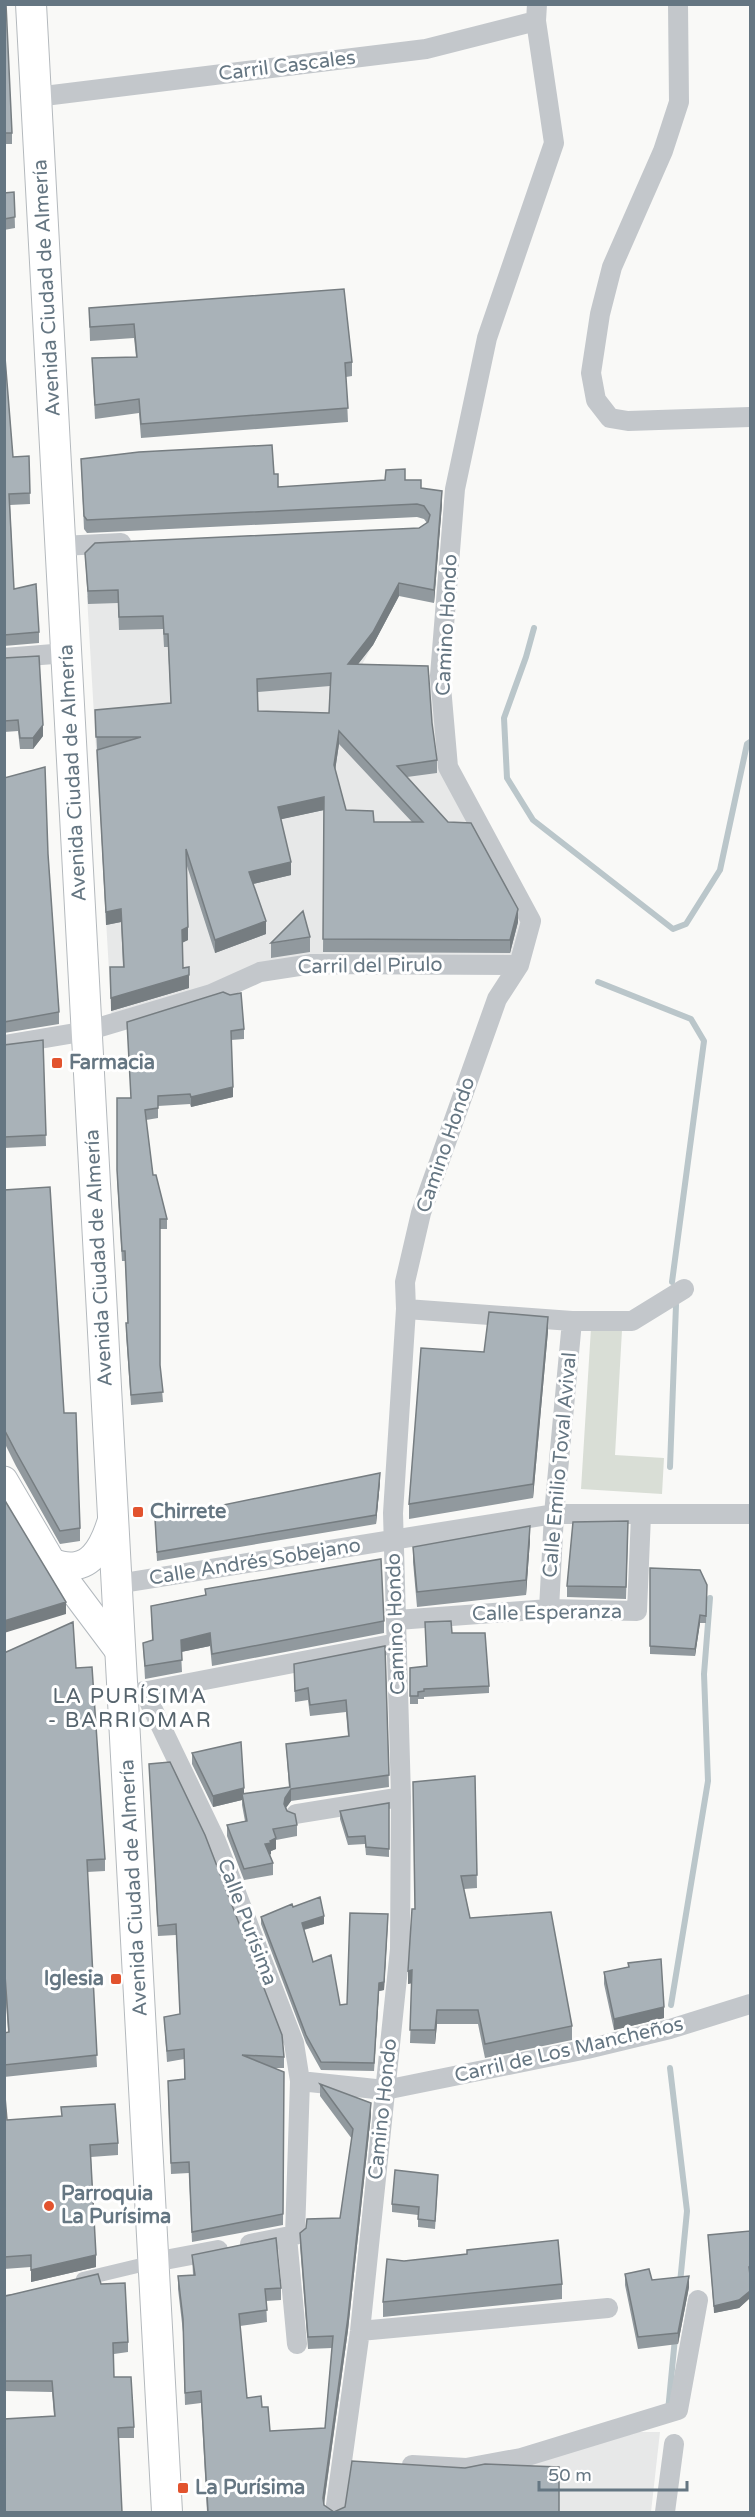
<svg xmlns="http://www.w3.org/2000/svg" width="755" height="2517" font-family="'Varela Round',sans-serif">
	<rect width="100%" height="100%" fill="#f9f9f7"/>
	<!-- built -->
	<path fill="#e7e8e8" d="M406,583L357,674L440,675L448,767L531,921L519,965L312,964L112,1022L87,596Z
		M627,2432H660L651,2512H349Z"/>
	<!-- green -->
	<path fill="#d9ded6" d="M591,1328L622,1330L615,1455L664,1458L662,1494L581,1489Z"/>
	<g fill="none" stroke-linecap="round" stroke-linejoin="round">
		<!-- stream -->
		<path stroke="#bac6ca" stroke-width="6" d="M534,628L526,657L504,718L507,778L533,820L673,929L686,924L720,870L747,744L750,742
			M598,982L691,1019L704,1041L672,1282
			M670,1467L676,1305
			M671,2005L708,1781L704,1674L710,1598
			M670,2068L687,2211L680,2283
			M668,2411L675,2338"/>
		<!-- secondary casing -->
		<g stroke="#b3b9be" stroke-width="29">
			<path id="secondary" d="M4,1480L52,1562L121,1654
				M52,1562C90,1577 104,1547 113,1515"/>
		</g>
		<!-- primary casing -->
		<g stroke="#b4b9bd" stroke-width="32">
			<path id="primary" d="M31,4L167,2512"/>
		</g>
		<!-- pedestrian -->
		<path stroke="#c3c7cb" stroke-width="14" d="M83,2279L154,2262"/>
		<!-- minor -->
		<path stroke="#c3c7cb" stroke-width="20" d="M678,4L679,102L663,151L612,267L600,314L591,373L596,400L610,418L628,421L750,417
			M36,97L426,49L536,21
			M61,546L121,543
			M4,658L66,653
			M4,1045L87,1031L211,994L260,972L312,964L519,965
			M406,1309L572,1321H632L684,1289
			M117,1584L554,1514H750
			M549,1609L554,1514L572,1321
			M397,1620L549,1609L637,1611L641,1515
			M144,1691L216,1841L294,2043L300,2081L295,2235L250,2244
			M132,1694L397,1643
			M296,1814L401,1797
			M300,2081L385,2090L587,2049L670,2029L750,2004
			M287,2237L297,2344
			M154,2262L218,2250
			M360,2331L608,2308
			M412,2465L466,2468L521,2458L678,2410L698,2300
			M335,2512L360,2331L400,1949L401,1797L393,1513L406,1309L405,1282L421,1213L497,999L519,965L531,921L448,767L440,675L455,489L487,338L554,143L536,21L537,4
			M665,2512L674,2444"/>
		<!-- secondary -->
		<use href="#secondary" stroke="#fff" stroke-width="27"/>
		<!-- primary -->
		<use href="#primary" stroke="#fff" stroke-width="30"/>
	</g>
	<!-- wall -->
	<path fill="#91999e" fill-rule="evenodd" d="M4,4L12,133V144H4Z
		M14,192L15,228L4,230V193Z
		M89,308L352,362V376L346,377L348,422L141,438L139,413L95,419L92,358L136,357L134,338L90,341Z
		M4,345L13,457L29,456L30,504L10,505L14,589L39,632V643L4,646Z
		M81,459L274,474L278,487L405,480L421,488L442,504L434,603L399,596L373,645L358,664L432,723L437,760V773L407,777L518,922L510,953L323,952L324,810L281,819L291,875L253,884L266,934L215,953L186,863L188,940L183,942V968L189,988L111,1011L110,967H123L121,922L106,925L95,710L171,703L168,647H164L163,629L119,630L118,603L88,604L85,553L419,528L427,523L424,519L417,517L87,533L84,529ZM330,686L329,713L258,711V692ZM339,744L412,822H374L346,810L335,770Z
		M4,658L43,736L33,749H20L18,731L4,732Z
		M4,778L48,854L59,1012V1024L4,1033Z
		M310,937V952L271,958V943Z
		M127,1022L244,1029V1039L231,1040L233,1097L191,1107L190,1104L158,1106V1118L146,1120L153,1175L167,1219V1229H160V1365L163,1402L131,1405L126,1333V1323H128L125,1261H122L117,1179V1098H131Z
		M43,1040L46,1146L4,1148V1045Z
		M4,1190L64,1413L80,1528V1541L60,1544L16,1466L4,1442Z
		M548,1331L533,1498L409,1519V1504L484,1352Z
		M380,1482L376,1524L157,1561L155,1519Z
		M628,1532L626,1599L567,1597V1586Z
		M530,1540L526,1595L417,1607L413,1562V1547Z
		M650,1568L707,1585L706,1623H700L695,1656L650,1654Z
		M205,1589L384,1621V1633L212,1666L210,1646L181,1652L182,1672L145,1679L143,1643L152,1641L151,1606L205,1595Z
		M452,1633L489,1686V1693L424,1697V1699H418V1704H410V1668L426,1667Z
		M385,1646L389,1787L291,1801L286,1808L297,1825V1836L276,1840V1849L271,1851V1854L270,1855L273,1863V1875L244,1880L227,1836V1825L245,1821L242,1805V1800L213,1807L192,1764V1753L244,1794L289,1788L286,1744L348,1736L346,1712L310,1716L308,1700L295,1702L294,1664Z
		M4,1653L76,1668L105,1859V1871L87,1872L97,2067L4,2077V2033L8,2032L4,1973Z
		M149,1764L284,2057V2068H274L284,2072L283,2225L192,2242L189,2173L171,2174L168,2092L184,2079V2059L167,2062L164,2017L180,2014L176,1935L158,1936Z
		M475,1776L477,1888L464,1889L470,1918L572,2026V2040L485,2058L478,2024H437L435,2044L410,2043L412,1983L408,1984L415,1909Z
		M389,1803V1857L366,1855L365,1844L348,1845L340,1819V1811Z
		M293,1907L324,1924L304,1930L313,1962L340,2005L347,2004L388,1922L384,1990L379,1991L374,2071L321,2070L306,2043L261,1924V1917Z
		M628,1963L664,2018L614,2030L604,1984V1972L628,1967Z
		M320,2084L371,2115L348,2330L324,2505L334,2512H559H207L201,2403L185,2405L183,2332L178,2289V2276L193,2275L192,2255L281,2288V2300L266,2301L267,2322L240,2326L247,2398L262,2407L270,2431L325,2428L332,2348L308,2349L300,2246V2233L340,2218L352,2139L320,2096Z
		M4,2085L7,2120L118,2143V2155L91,2157L96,2267L31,2282V2267L4,2269Z
		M438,2183L435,2229L418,2227V2215L392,2212V2204Z
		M750,2231V2298L739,2308L714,2313L708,2235Z
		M404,2261L562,2284V2299L383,2317V2302Z
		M625,2274L652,2280L689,2287L678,2344L638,2349L625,2285Z
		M101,2284L128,2342V2352L114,2354V2377L134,2427V2438H119L54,2416L52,2392L4,2391V2295Z"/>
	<!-- shaded-wall -->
	<path fill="#767d81" d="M442,491V504L434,603V590Z
		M399,583V596L373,645L348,677V664Z
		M43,725V736L33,749V738Z
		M339,731V744L334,778V765Z
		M324,797V810L278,820V807Z
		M291,862V875L249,885V872Z
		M121,909V922L106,925V912Z
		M518,909V922L510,953V940Z
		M266,921V934L215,953V940Z
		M188,927V940L182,943V930Z
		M189,975V988L111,1011V998Z
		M233,1087V1097L191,1107V1097Z
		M548,1317V1331L533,1498V1484Z
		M380,1473V1482L376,1524V1515Z
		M530,1526V1540L526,1595V1580Z
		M66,1602V1614L4,1633V1621Z
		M700,1615V1623L695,1656V1649Z
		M210,1633V1646L181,1652V1640Z
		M244,1788V1799L242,1794V1800L213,1807V1796Z
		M291,1789V1801L285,1809L284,1804L285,1798Z
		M276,1838V1849L271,1851V1854L265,1856V1844L270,1841Z
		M388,1914L384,1990L379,1991L374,2071L379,1983Z
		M324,1916V1924L302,1930V1923Z
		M412,1970V1983L408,1984V1971Z
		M664,2007V2018L614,2030V2019Z
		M437,2010V2024L435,2044V2030Z
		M371,2103V2115L348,2330L323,2510V2498Z
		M96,2255V2267L31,2282V2270Z
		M689,2276V2287L678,2344V2333Z
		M750,2291V2298L739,2308L714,2313V2306Z"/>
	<!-- building -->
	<path fill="#a9b2b8" stroke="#767d81" stroke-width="1.5" fill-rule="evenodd" d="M4,4H6L12,133H4Z
		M14,192L15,217L4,219V193Z
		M344,289L352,362L345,363L348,408L141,424L139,399L95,405L92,358L137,357L134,324L90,327L89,308Z
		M4,345L13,457L29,456L30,493L9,494L14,589L36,584L39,632L4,635Z
		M272,445L274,474H278V487L385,480L386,470L405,469V480H421V488L442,491L434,590L399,583L373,632L348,664L428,666L432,723L437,760L397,766L448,822L471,823L518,909L510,940L323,939L324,797L278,807L291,862L249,872L266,921L215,940L186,849L188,927L182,930L183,968L189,967V975L111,998L110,967H124L121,909L106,912L97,750L141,737H96L95,710L171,703L168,634H164L163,616L119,617L118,590L88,591L85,553L95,543L419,528L428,522L430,515L424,506L417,504L87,520L84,516L81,459L139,452ZM331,673L329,713L258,711L257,679ZM339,731L423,822H374L373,811L346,810L334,765Z
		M39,656L43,725L33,738H20L18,720L4,721V658Z
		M45,767L48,854L59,1012L4,1022V778Z
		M303,911L310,937L271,943Z
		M223,992L230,995L241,993L244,1029L231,1031L233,1087L191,1097L190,1094L158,1096V1108L145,1110L153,1175H156L167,1219H160V1365L163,1392L131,1395L126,1323H128L125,1251H122L117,1170V1098H131L127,1022Z
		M43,1040L46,1135L4,1137V1045Z
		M50,1187L64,1413H76L80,1528L60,1531L16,1452L4,1429V1190Z
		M489,1312L548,1317L533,1484L409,1504L421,1348L484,1352Z
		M380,1473L376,1515L157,1552L155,1519Z
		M4,1499L66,1602L4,1621Z
		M628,1521L626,1587L567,1586L573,1522Z
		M530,1526L526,1580L417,1592L413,1547Z
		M381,1559L384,1621L212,1654L210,1633L181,1640L182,1660L145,1666L143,1643L153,1640L151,1606L206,1595L205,1589Z
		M650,1568L700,1570L707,1585L706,1616L700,1615L695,1649L650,1646Z
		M451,1621L452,1633H485L489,1686L424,1689V1691L418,1692V1696H410V1668L427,1666L425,1622Z
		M73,1622L76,1668L92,1667L105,1859L87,1860L97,2055L4,2065V2033L9,2032L4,1961V1653Z
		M385,1646L389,1775L291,1789L285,1798L284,1804L287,1811L295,1814L297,1825L273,1829L276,1838L270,1841L271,1843L265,1844L273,1863L244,1869L227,1825L247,1821L242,1794L290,1787L286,1744L349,1736L346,1700L310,1705L308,1688L295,1691L294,1664Z
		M241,1742L244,1788L213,1796L192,1753Z
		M170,1762L205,1835L282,2035L284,2057L242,2055L284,2072L283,2214L192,2232L189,2162L171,2163L168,2081L185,2079L184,2049L167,2051L164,2017L180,2014L176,1924L158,1926L149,1764Z
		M475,1776L477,1875L461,1876L470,1918L551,1912L572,2026L485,2044L478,2010H437L435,2030H410L412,1970L408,1971L412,1909H415L413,1782Z
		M389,1803V1849L366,1847L365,1836L348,1837L340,1811Z
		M320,1897L324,1916L302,1923L313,1962L331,1955L340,2005L347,2004L350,1913L388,1914L384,1982L379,1983L374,2063L321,2062L306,2035L261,1917L292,1904L293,1907Z
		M661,1959L664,2007L614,2019L604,1972L629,1967L628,1963Z
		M320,2084L371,2103L348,2317L323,2498L324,2505L334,2512L345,2507L352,2461L465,2468L485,2464L559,2467V2512H208L201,2391L185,2393L183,2319L178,2276L195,2275L192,2255L276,2238L281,2288L265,2289L267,2310L239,2314L247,2398L261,2396L262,2407H268L270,2431L325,2428L333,2336L308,2337L300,2233L306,2228L307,2219L340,2218L353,2129Z
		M4,2085L7,2120L62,2116L61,2107L115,2104L118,2143L90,2145L96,2255L31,2270V2255L4,2257Z
		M395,2170L438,2175L435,2221L418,2219L419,2207L392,2204Z
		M750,2231V2267H749L750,2275V2291L739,2300L714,2306L708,2235Z
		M558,2240L562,2284L383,2302L387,2259L404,2261L467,2254V2250Z
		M649,2269L652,2280L689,2276L678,2333L638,2337L625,2274Z
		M98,2274L101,2284L125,2283L128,2342L113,2343L114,2377H131L134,2427L118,2428L122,2512H4V2419L55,2416L52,2381H4V2295L6,2296Z"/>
	<!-- markers -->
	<g fill="#e2532e" stroke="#fff" stroke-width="2">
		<rect x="51" y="1057" width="12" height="12" rx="3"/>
		<rect x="132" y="1506" width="12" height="12" rx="3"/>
		<rect x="110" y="1973" width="12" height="12" rx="3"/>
		<circle cx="49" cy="2206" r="6"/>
		<rect x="177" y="2482" width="12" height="12" rx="3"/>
	</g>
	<g text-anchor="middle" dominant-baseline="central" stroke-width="6" stroke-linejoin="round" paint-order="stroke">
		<!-- street labels -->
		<g font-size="20" fill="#657682" stroke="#fff">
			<text transform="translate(287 66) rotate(-7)">Carril Cascales</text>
			<text transform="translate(47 288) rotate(-93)">Avenida Ciudad de Almería</text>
			<text transform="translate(447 625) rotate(-87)">Camino Hondo</text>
			<text transform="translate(73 773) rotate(-93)">Avenida Ciudad de Almería</text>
			<text transform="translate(370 966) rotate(-1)">Carril del Pirulo</text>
			<text transform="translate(446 1145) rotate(-71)">Camino Hondo</text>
			<text transform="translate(99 1258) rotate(-93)">Avenida Ciudad de Almería</text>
			<text transform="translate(560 1465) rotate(-85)">Calle Emilio Toval Avival</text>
			<text transform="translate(255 1562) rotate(-9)">Calle Andrés Sobejano</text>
			<text transform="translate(547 1613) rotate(-1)">Calle Esperanza</text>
			<text transform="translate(396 1624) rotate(-92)">Camino Hondo</text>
			<text transform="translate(134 1888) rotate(-93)">Avenida Ciudad de Almería</text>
			<text transform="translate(247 1922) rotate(69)">Calle Purísima</text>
			<text transform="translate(569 2050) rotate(-13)">Carril de Los Mancheños</text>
			<text transform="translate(383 2109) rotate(-84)">Camino Hondo</text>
		</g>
		<!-- poi labels -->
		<g font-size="20" font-weight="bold" fill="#657682" stroke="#fff" text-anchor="start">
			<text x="69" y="1063">Farmacia</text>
			<text x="150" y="1512">Chirrete</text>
			<text x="104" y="1979" text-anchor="end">Iglesia</text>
			<text x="61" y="2194">Parroquia<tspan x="61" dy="23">La Purísima</tspan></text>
			<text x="195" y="2488">La Purísima</text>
		</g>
		<!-- neighbourhood labels -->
		<g font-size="21" letter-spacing="1.5" fill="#56646d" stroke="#fff">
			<text x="130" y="1696">LA PURÍSIMA<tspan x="130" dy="24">- BARRIOMAR</tspan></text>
		</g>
	</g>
	<!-- border -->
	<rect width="755" height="2517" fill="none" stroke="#657682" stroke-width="12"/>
	<!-- scale -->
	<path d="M539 2481v9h148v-9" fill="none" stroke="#657682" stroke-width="3"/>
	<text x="548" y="2481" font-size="18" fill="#657682" stroke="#ffffff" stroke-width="4.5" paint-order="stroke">50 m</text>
</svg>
